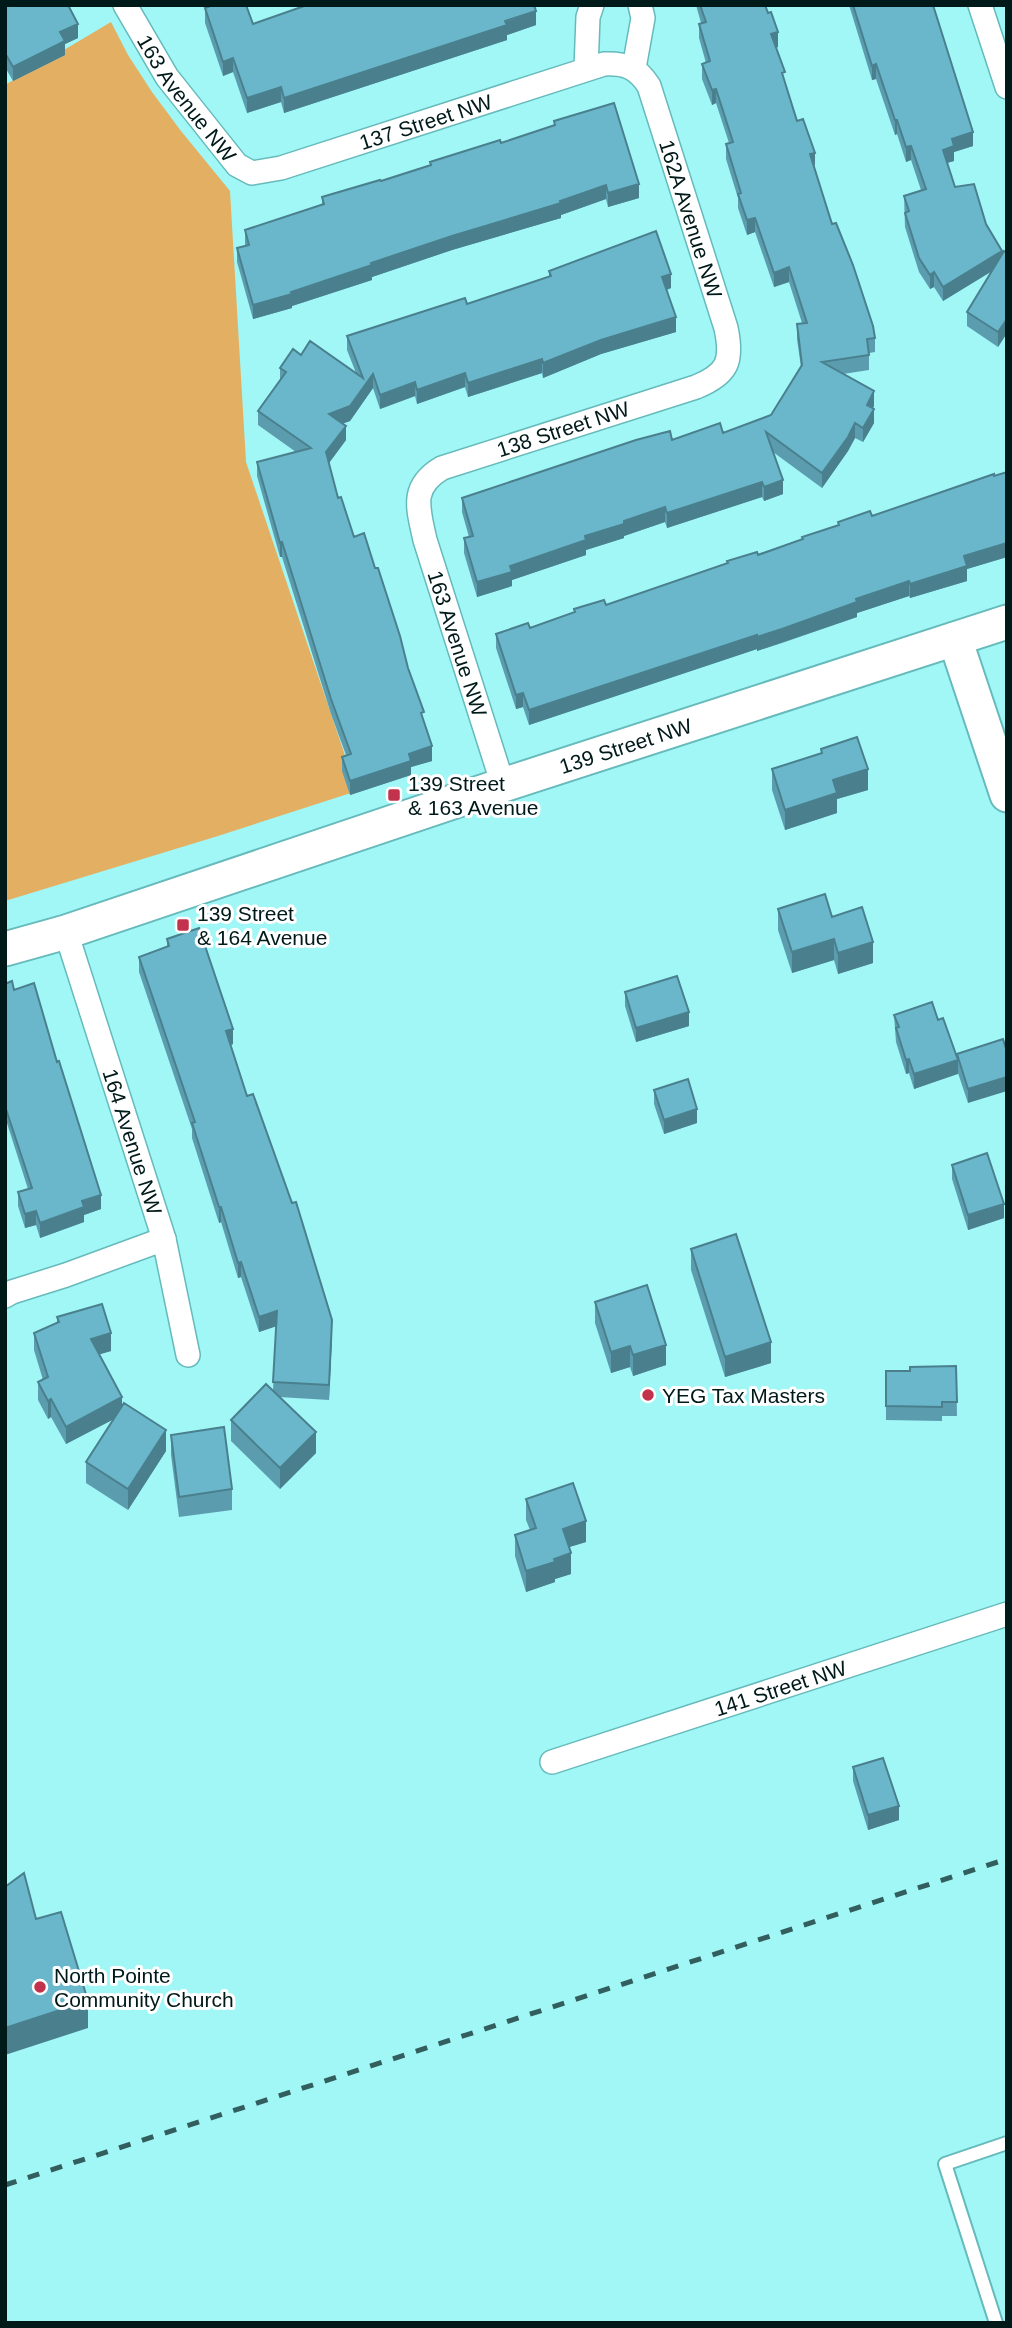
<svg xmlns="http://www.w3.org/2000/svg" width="1012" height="2328" font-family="Arial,sans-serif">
	<rect width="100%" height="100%" fill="#a1f6f6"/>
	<!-- green -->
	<path fill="#e3b063" d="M111,22L128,55L152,92L181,131L230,191L246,462L357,791L218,836L5,901V85Z"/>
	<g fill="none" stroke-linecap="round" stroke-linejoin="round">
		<!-- lane casing -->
		<g stroke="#67babb" stroke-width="16">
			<path id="lane" d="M996,2323L945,2164L1007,2143"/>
		</g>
		<!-- street casing -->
		<g stroke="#67babb" stroke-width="26">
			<g id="street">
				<path id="s1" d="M125,5L167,77L237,165L252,173L281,168L604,64C625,63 637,67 649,86L726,328C733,361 728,374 696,387L442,468C410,487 418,508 425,540L503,785"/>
				<path d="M980,5L1007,87"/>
				<path d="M634,68L643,18L640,5"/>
				<path d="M586,69L588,17L592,5"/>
				<path id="s2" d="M66,932L164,1239L188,1355"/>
				<path d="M5,1296L12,1292L66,1275L164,1239"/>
				<path id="s3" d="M552,1762L1007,1614"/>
			</g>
		</g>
		<!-- secondary casing -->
		<g stroke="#67babb" stroke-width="37">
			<g id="secondary">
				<path d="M955,639L1007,795"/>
				<path id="s4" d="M5,949L66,932L503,785L1007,622"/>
			</g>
		</g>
		<!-- lane -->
		<use href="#lane" stroke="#fff" stroke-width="12"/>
		<!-- street -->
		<use href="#street" stroke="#fff" stroke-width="23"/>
		<!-- secondary -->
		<use href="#secondary" stroke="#fff" stroke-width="33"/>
		<!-- rail -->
		<path stroke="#325e5e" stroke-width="5" stroke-dasharray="12 12" stroke-linecap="butt" d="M5,2185L1007,1859"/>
	</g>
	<!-- wall -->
	<path fill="#5b9daf" d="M5,5L78,38L65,44V55L13,81L5,67Z
		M696,5H765L778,47L776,48L785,82L797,121L814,167L832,224L875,338V352L869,353V370L843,374L874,406L873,408L874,423L863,442L855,438L848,451L822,488L773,452L783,494L764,501L762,497L667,528L665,522L624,536V538L586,550V555L512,580V586L477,597L464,553V538L469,537L462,512V498L672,440L723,433L771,415L801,367L797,339V324L802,323L789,282L774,287L755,232L747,235L738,208V198L726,159V144L729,143L716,103L712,105L702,79V64L706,63L699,38V24L701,23Z
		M849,5H933L973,146L954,152V161L947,163L955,187L986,224L1002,254L1007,253V333L998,347L967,326V312L992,271L943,301L934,287L930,289L919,272L905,227L904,196L921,190L911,160L906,162L897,134L895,135L876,79L872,80Z
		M205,8L253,24L536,25L507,35V40L284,113L281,102L247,113L233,72L223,76L205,23Z
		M554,121L639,198L608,207L606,199L561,215V218L452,250L372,277V280L292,306V308L253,319L237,262V248L245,246V230L322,205V197L381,181L430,165V162L501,143L554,126Z
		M549,271L671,288L667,290L676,332L601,354L543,378L542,373L468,397L465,387L417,404L415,396L380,409L373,388L350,421L342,424L346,440L329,463L338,498L408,668L424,721L432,761L411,767V775L350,795L342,771V757L346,755L331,714L282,557H280L257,476V462L296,452L258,425V411L280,380V368L301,355L356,373L347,350V336L467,304L549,277Z
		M1007,472V557L967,569V581L910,598L909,596L857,613V617L782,643L757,651V649L529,725L523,707L516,709L496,648V634L530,628L574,613V609L606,605L802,539L838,525V522L872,516Z
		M821,749L868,790L837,799V813L785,830L772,790V769L821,753Z
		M778,909L832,917L873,963L838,974L834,960L792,973L778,930Z
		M167,939L233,1044L231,1045L247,1096L332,1335L329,1400L279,1397L316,1453L280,1489L231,1441V1420L273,1391L276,1326L259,1332L241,1277L238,1278L221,1222L219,1223L192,1138V1129L139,972V957L167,947Z
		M5,984L14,990L57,1062L101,1209L84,1215V1222L40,1238L36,1225L25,1228L18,1206V1192L28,1189L6,1120Z
		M625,992L689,1026L636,1042L625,1006Z
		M894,1015L938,1020L957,1055L1003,1039L968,1103L958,1073L914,1089L909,1073L906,1074L896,1042Z
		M654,1090L697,1123L664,1134L654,1104Z
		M952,1165L1004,1218L968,1230L952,1179Z
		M691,1249L771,1363L725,1377L691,1270Z
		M595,1302L666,1365L633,1376L630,1367L611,1373L595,1323Z
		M57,1317L111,1351L99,1354L122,1406L166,1451L128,1510L86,1483V1462L113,1419L66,1444L51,1417L48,1419L38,1400V1382L43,1380L34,1350V1333L57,1323Z
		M956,1366L957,1416H942V1421L886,1420V1371H910Z
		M171,1435L232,1489V1510L179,1517L171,1455Z
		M526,1499L586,1542L569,1547L571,1574L555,1579V1582L526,1592L515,1556V1535L530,1530L526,1520Z
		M853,1767L899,1820L868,1830L853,1781Z"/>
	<!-- shaded-wall -->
	<path fill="#4a808e" d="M536,11V25L507,35V40L284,113V98Z
		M78,24V38L65,44V55L13,81V67L60,32Z
		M778,32V47L771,49V34Z
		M233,58V72L223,76V62Z
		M876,64V79L872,80V66Z
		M281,87V102L247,113V98Z
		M716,89V103L712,105V90Z
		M895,120H897V134L895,135Z
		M973,132V146L954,152V161L943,164V150L952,139Z
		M911,146V160L906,162V147Z
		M815,153V167L810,154Z
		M639,184V198L608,207V193Z
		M606,185V199L561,215V218L452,250L372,277V280L292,306V308L253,319V305L371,263Z
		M755,218V232L747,235V220Z
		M1002,251V265L943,301V287Z
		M789,267V282L774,287V273Z
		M934,272V287L930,289V275Z
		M671,274V288L662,291V277Z
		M676,317V332L601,354L543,378V363L601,340Z
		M1007,319V333L998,347V332Z
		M542,359V373L468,397V383Z
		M465,373V387L417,404V390Z
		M373,374V388L350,421L329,428V414Z
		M415,382V396L380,409V395Z
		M874,391V406L867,419V405Z
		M874,409V423L863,442V428Z
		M855,423V438L848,451L822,488V473Z
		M346,426V440L326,467V452Z
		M783,480V494L764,501V487Z
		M762,482V497L667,528V513Z
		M665,507V522L624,536V538L586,550V555L512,580V586L477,597V582L510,566L624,521Z
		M282,542V557H280V543Z
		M1007,543V557L967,569V581L910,598V584L964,556Z
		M909,581V596L857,613V617L757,651V637L856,599Z
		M757,635V649L529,725V710Z
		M523,693V707L516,709V695Z
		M432,746V761L411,767V775L350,795V781L409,754Z
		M868,769V790L837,799V813L785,830V810L833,780Z
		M834,939V960L792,973V952Z
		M873,942V963L838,974V953Z
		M689,1012V1026L636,1042V1028Z
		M233,1029V1044L226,1046V1031Z
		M909,1059V1073L906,1074V1060Z
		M958,1060V1074L914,1089V1074Z
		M1007,1077V1091L968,1103V1089Z
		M697,1109V1123L664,1134V1120Z
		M101,1195V1209L84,1215V1222L40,1238V1223L82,1201Z
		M1004,1204V1218L968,1230V1215Z
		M219,1207H221V1222L219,1223Z
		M36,1211V1225L25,1228V1214Z
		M241,1262V1277L238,1278V1263Z
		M277,1311V1326L259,1332V1317Z
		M332,1320V1335L329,1400V1385Z
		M111,1333V1351L91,1357V1339Z
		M771,1342V1363L725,1377V1357Z
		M666,1345V1365L633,1376V1355Z
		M630,1346V1367L611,1373V1352Z
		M122,1397V1415L66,1444V1427Z
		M51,1399V1417L48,1419V1401Z
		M166,1430V1451L128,1510V1489Z
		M316,1432V1453L280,1489V1468Z
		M586,1521V1542L563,1549V1529Z
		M571,1553V1574L555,1579V1582L526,1592V1571L554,1559Z
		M899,1806V1820L868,1830V1815Z
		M88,2001V2028L5,2055V2028Z"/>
	<!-- building -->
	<path fill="#6ab7cb" stroke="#4a808e" stroke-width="2" d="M5,5H68L78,24L60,32L65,41L13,67L5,53Z
		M213,5H246L253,24L307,5H534L536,11L505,21L507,25L284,98L281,87L247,98L233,58L223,62L205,8Z
		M700,5H765L768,13L771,12L778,32L771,34L785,72L782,73L797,121L803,119L815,153L810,154L832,224L836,223L853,265L873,326L875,338L867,339L869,355L822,362L874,391L867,405L874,409L863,428L855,423L848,437L822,473L766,432L783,480L764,487L762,482L667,513L665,507L624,521V524L585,536L586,540L510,566L512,572L477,582L464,538L473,536L462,498L636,440L670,431L672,440L720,423L723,433L771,415L802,365L797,324L807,323L789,267L774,273L755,218L747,220L738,194L741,193L726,144L733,142L716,89L712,90L702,64L710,61L699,24L706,22Z
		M853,5H933L973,132L952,139L954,146L943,150L955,187L974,184L986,224L1002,251L943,287L934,272L930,275L919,258L905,213L909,211L904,196L926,189L911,146L906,147L897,120H895L876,64L872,66Z
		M614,103L639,184L608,193L606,185L560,201L561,203L452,236L371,263L372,265L291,292L292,294L253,305L237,248L249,245L245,230L324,204L322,197L380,180L381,181L431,165L430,162L500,140L501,143L555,125L554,121Z
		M656,231L671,274L662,277L676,317L601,340L543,363L542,359L468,383L465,373L417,390L415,382L380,395L373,374L350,406L329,414L346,426L326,452L338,498L341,497L354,537L364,533L375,568H378L400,636L408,668L424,712L421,713L432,746L409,754L411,761L350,781L342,757L351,754L331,699L282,542L280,543L257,462L311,448L258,411L286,372L280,368L293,349L301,355L310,341L363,378L347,336L465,298L467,304L551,276L549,271Z
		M1004,251L1007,253V319L998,332L967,312Z
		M1007,472V543L964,556L967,566L910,584L909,581L856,599L857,602L782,629L757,637V635L529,710L523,693L516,695L496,634L528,623L530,628L575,612L574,609L604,600L606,605L728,563L727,561L757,552L758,555L803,539L802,537L839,525L838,522L870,511L872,516L994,474V476Z
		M857,737L868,769L833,780L837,793L785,810L772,769L822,753L821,749Z
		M825,894L832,917L862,907L873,942L838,953L834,939L792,952L778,909Z
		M199,928L233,1029L226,1031L247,1096L253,1094L292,1203L296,1202L332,1320L329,1385L273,1382L277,1311L259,1317L241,1262L238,1263L221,1207H219L192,1123L195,1122L139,957L169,946L167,939Z
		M677,976L689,1012L636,1028L625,992Z
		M12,981L14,990L34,983L57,1062L59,1061L101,1195L82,1201L84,1207L40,1223L36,1211L25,1214L18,1192L32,1188L5,1106V984Z
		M932,1002L938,1020L943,1018L958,1060L914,1074L909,1059L906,1060L896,1028L899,1027L894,1015Z
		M1003,1039L1007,1052V1077L968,1089L957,1054Z
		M688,1079L697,1109L664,1120L654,1090Z
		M987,1153L1004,1204L968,1215L952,1165Z
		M736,1234L771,1342L725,1357L691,1249Z
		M647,1285L666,1345L633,1355L630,1346L611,1352L595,1302Z
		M102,1304L111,1333L91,1339L122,1397L66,1427L51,1399L48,1401L38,1382L48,1377L34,1333L59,1322L57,1317Z
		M956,1366L957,1402H942V1407L886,1406V1371H910V1367Z
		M266,1384L316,1432L280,1468L231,1420Z
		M124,1403L166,1430L128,1489L86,1462Z
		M224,1427L232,1489L179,1497L171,1435Z
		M573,1483L586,1521L563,1529L571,1553L554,1559L555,1562L526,1571L515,1535L536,1528L526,1499Z
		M883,1758L899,1806L868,1815L853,1767Z
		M24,1873L36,1919L61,1912L88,2001L5,2028V1887Z"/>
	<!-- markers -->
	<g fill="#c2324c" stroke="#fff" stroke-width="2.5">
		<rect x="387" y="788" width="14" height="14" rx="3.5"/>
		<rect x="176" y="918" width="14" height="14" rx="3.5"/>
		<circle cx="648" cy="1395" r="7"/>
		<circle cx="40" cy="1987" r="7"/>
	</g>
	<g text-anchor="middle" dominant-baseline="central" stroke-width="6" stroke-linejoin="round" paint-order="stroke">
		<!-- street labels -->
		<g font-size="21" fill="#001919" stroke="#fff">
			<text stroke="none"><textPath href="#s1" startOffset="112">163 Avenue NW</textPath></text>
			<text stroke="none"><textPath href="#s1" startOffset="394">137 Street NW</textPath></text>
			<text stroke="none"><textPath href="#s1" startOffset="774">162A Avenue NW</textPath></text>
			<text transform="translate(563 429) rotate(-18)">138 Street NW</text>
			<text stroke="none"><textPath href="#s1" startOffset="1421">163 Avenue NW</textPath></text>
			<text stroke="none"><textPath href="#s4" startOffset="653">139 Street NW</textPath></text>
			<text stroke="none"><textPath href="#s2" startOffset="220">164 Avenue NW</textPath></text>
			<text stroke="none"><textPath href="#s3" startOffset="240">141 Street NW</textPath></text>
		</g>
		<!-- poi labels -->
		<g font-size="21" fill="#001919" stroke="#fff" text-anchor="start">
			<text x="408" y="783">139 Street<tspan x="408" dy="24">&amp; 163 Avenue</tspan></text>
			<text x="197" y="913">139 Street<tspan x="197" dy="24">&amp; 164 Avenue</tspan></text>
			<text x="662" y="1395">YEG Tax Masters</text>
			<text x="54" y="1975">North Pointe<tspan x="54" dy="24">Community Church</tspan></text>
		</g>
	</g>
	<!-- border -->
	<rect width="1012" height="2328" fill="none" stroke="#001919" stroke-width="14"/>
</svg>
